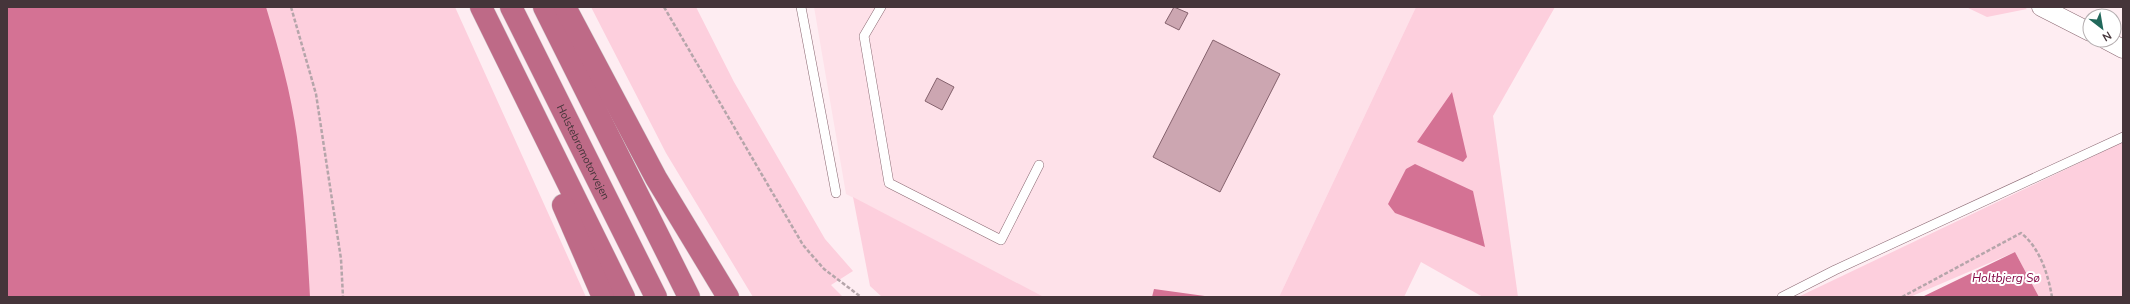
<svg xmlns="http://www.w3.org/2000/svg" width="2130" height="304" font-family="'Nunito Sans',sans-serif">
	<rect width="100%" height="100%" fill="#feedf2"/>
	<!-- built -->
	<path fill="#fee1e9" d="M814,7H1416L1279,297H1044L846,194Z"/>
	<!-- green -->
	<path fill="#fdcfdd" d="M7,7H455L586,297H7Z
		M591,7H696L734,82L825,239L853,271L831,285L843,297H753L666,153Z
		M1416,7H1555L1493,116L1518,297H1483L1421,262L1404,297H1279Z
		M1966,7H2024L2027,9L1987,17Z
		M2123,142V297H2039L2015,252L1910,297H1798Z
		M853,197L1044,297H882L870,286Z"/>
	<!-- water -->
	<path fill="#d47294" d="M7,7H266C279,50 291,93 297,137C304,190 307,244 310,297H7Z
		M1452,92L1467,157L1463,162L1417,142Z
		M1415,164L1473,191L1485,247L1395,213L1388,204L1406,169Z
		M2015,252L2039,297H1922Z
		M1154,289L1212,297H1152Z"/>
	<!-- building -->
	<path fill="#cca6b1" stroke="#85626d" d="M1174,7L1188,13L1179,30L1165,23Z
		M1213,40L1280,74L1220,192L1153,157Z
		M937,78L954,87L942,110L925,101Z"/>
	<g fill="none" stroke-linecap="round" stroke-linejoin="round">
		<!-- service casing -->
		<g stroke="#8b6973" stroke-width="10">
			<path id="service" d="M801,7L836,193
				M881,7L864,36L889,183L1001,240L1039,165
				M1782,297L1835,270L2123,137"/>
		</g>
		<!-- minor casing -->
		<g stroke="#8b6973" stroke-width="19">
			<path id="minor" d="M2041,7L2090,32
				M2106,40L2123,49"/>
		</g>
		<!-- motorway casing -->
		<g stroke="#d2cfd0" stroke-width="23">
			<g id="motorway">
				<path d="M481,7L624,297"/>
				<path id="s1" d="M511,7L656,297"/>
				<path d="M544,7L689,297"/>
				<path d="M565,7L656,178L728,297"/>
				<path d="M563,205L603,297"/>
			</g>
		</g>
		<!-- path -->
		<path stroke="#b5a5aa" stroke-width="2.5" stroke-dasharray="4 2" stroke-linecap="butt" d="M291,7L316,94L341,259L343,297
			M664,7L803,245L824,269L861,297
			M1902,297L2021,233C2040,248 2048,274 2052,297"/>
		<!-- service -->
		<use href="#service" stroke="#fff" stroke-width="9"/>
		<!-- minor -->
		<use href="#minor" stroke="#fff" stroke-width="18"/>
		<!-- motorway -->
		<use href="#motorway" stroke="#be6a87" stroke-width="22"/>
	</g>
	<g text-anchor="middle" dominant-baseline="central" stroke-width="4" stroke-linejoin="round" paint-order="stroke">
		<!-- street labels -->
		<g font-size="11" fill="#45353a" stroke="#fff">
			<text stroke="none"><textPath href="#s1" startOffset="162">Holstebromotorvejen</textPath></text>
		</g>
		<!-- water labels -->
		<g font-size="12" font-style="italic" fill="#860b47" stroke="#fff">
			<text x="2006" y="278">Holtbjerg Sø</text>
		</g>
	</g>
	<!-- border -->
	<rect width="2130" height="304" fill="none" stroke="#45353a" stroke-width="16"/>
	<!-- north arrow -->
	<g transform="translate(2102 28) rotate(149)"><circle r="19" fill="#ffffff" stroke="#b5aeb0"/>
	<path d="M0-3L7 15L0 10L-7 15Z" fill="#21685b"/>
	<text y="-6" font-size="11" font-weight="bold" text-anchor="middle" fill="#45353a">N</text>
	</g>
</svg>
